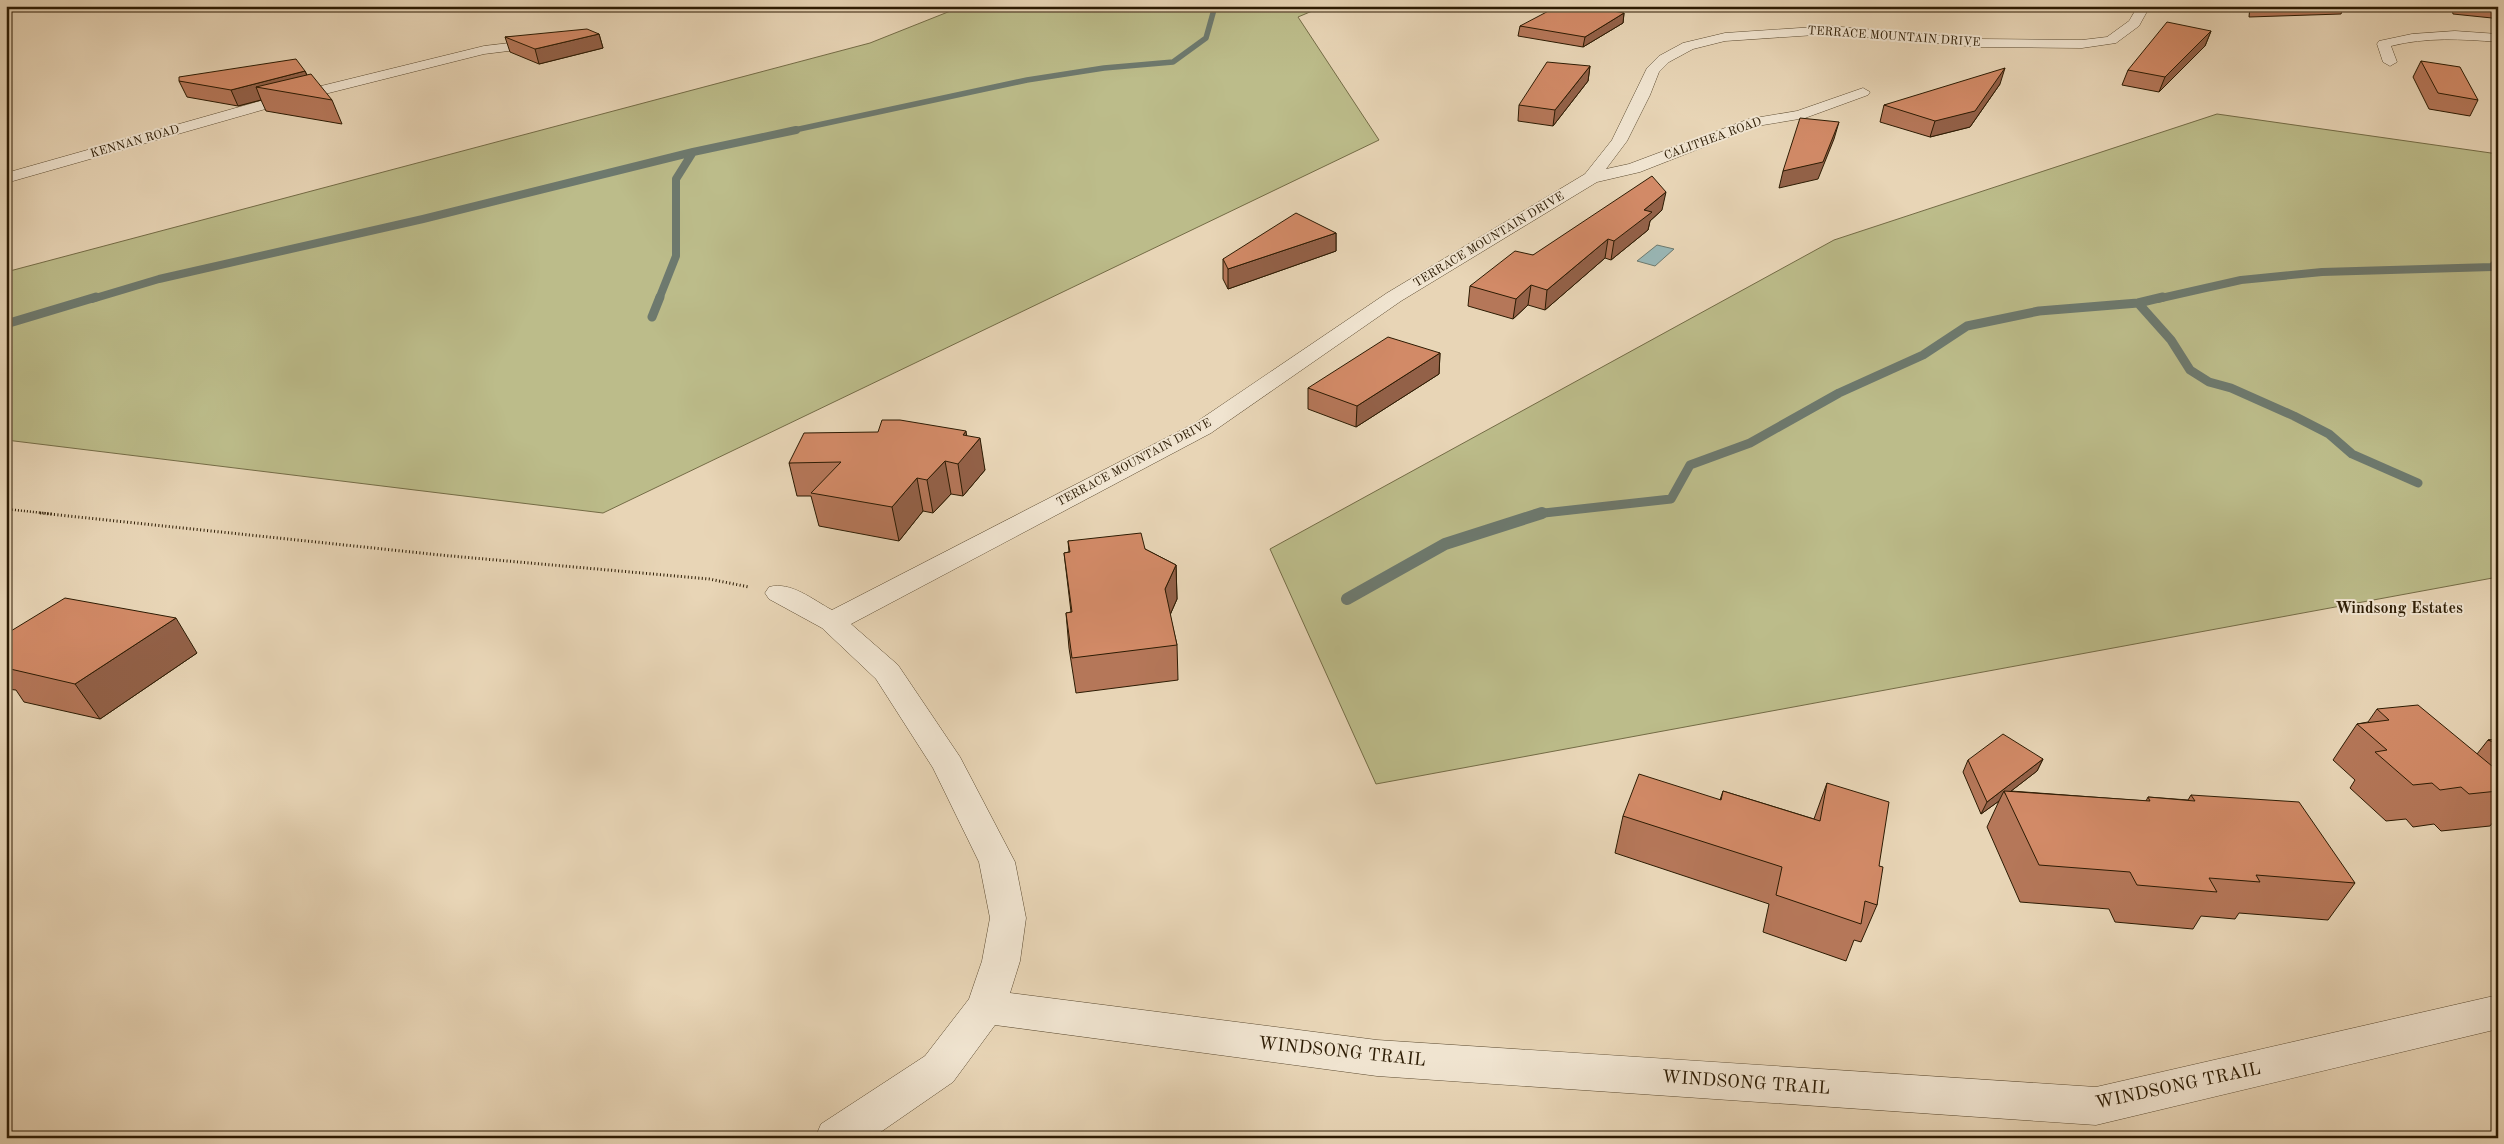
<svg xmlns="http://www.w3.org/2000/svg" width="2504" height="1144" font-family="'Old Standard TT',serif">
	<rect width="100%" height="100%" fill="#e8d5b6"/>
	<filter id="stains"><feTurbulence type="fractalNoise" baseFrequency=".004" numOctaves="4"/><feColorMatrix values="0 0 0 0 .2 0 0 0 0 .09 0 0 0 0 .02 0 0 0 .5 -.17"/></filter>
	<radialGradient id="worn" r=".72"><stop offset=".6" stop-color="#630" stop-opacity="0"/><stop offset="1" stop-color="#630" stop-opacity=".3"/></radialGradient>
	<!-- green -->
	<path fill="#bcbc8a" stroke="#746c46" d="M963,6H1324L1298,17L1379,140L603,513L6,440V272L870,43Z
		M2217,114L2498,154V577L1376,784L1270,549L1834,240Z"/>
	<!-- water -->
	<path fill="#99b7b6" stroke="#6d796e" d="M1657,245L1674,249L1655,266L1637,261Z"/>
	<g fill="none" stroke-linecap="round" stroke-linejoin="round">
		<!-- stream-far3 -->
		<path stroke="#6d796e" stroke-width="5.5" d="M790,131L1027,80L1104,68L1173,62L1206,38L1215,6"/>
		<!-- stream-far2 -->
		<path stroke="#6d796e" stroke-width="8" d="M92,299L159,279L423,219L693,152
			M659,299L676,256V179L693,152L796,130
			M2157,299L2241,280L2322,272L2492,267L2498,260"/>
		<!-- stream-far1 -->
		<path stroke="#6d796e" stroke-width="9" d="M2138,303L2171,340L2190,370L2209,382L2231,388L2294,416L2329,434L2352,454L2418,483
			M652,317L660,297
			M6,324L96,297
			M1535,514L1671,499L1690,465L1750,443L1839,393L1923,355L1967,326L2039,311L2138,303L2163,297"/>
		<!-- stream -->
		<path stroke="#6d796e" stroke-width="12" d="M1347,599L1445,544L1542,513"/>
		<!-- minor casing -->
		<g stroke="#5b4a30" stroke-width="1">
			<path id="minor" d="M1968,6H2013C2006,13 1975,13 1968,6Z
				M2138,6H2150L2139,26L2116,43L2082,48L1979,47L1830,34L1725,41L1693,49L1669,62L1659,72L1650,95L1627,141L1606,169L1629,164L1749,119L1797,111L1863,88L1870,92L1868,95L1805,118L1757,126L1640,172L1597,182L1401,301L1211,433L851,624L898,665L960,757L1015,862L1026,918L1020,961L1010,993L1377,1040L2096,1087L2498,995V1029L2096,1125L1377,1076L995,1025L953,1082L872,1138H815L821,1124L925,1056L969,999L982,961L990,918L979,862L933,768L876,679L822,628L769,599L765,593L769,587C791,581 813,600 832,610L1195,423L1387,293L1585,174L1612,140L1647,68L1659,56L1683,43L1725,33L1830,26L1979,39L2082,40L2107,37L2129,21Z
				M2455,31L2498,34V42C2462,39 2426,37 2391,46L2397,62L2390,66L2383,62L2377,44L2379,41L2412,34Z
				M545,39L552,43L550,46L484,54L269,108L6,183V173L264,100L484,46Z"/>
		</g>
		<!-- path-far1 -->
		<path stroke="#2c1b03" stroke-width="2.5" stroke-dasharray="1 2" stroke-linecap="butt" d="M6,509L52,514"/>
		<!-- path -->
		<path stroke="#2c1b03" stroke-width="3" stroke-dasharray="1 2.5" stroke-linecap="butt" d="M40,513L440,555L709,579L749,587"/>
		<!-- minor -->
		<use href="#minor" fill="#f0e4d0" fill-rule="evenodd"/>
	</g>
	<!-- wall -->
	<path fill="#b57759" stroke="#2c1b03" d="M2250,6H2344L2341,14L2249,17Z
		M2451,6H2498V24H2494L2492,18L2453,14Z
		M1624,13L1623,23L1583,47L1518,36L1520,26Z
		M2211,31L2205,46L2159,92L2122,85L2128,70Z
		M599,34L603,48L539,64L510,52L505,37Z
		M2421,61L2478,100L2470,116L2429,109L2413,77Z
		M1590,66L1588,81L1553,126L1518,121L1519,105Z
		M305,71L307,75L332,100L342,124L266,111L261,100L238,106L187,97L179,81Z
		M2000,84L1970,127L1930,137L1880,122L1884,105Z
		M1662,210L1650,221L1648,230L1611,260L1605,258L1545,310L1528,305L1513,319L1468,306L1470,286L1533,255Z
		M1336,233V251L1228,289L1223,279V259Z
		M1440,353L1439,374L1356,427L1308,409V388Z
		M967,436L985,470L963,496L951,494L933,513L923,511L899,541L819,526L811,496H797L789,463Z
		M1068,541L1145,549L1176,565L1177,599L1170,615L1177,645L1178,680L1076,693L1069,648L1066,613L1071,612L1064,553L1069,552Z
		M6,634L197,653L100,719L24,702L16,690L6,689Z
		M2377,709L2477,754L2488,740L2498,739V816L2490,826L2441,831L2434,824L2413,827L2406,819L2386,821L2350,788L2355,780L2333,760L2357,724L2368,722Z
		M2043,759L2037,771L2011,791L2146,801L2148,797L2188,800L2191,795L2355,883L2328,920L2239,913L2235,919L2201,916L2193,929L2115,922L2109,909L2020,902L1987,827L1999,801L1981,814L1963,772L1968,760Z
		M1827,783L1879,866L1877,905L1861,942L1854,940L1846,961L1763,932L1769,904L1615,853L1623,816L1720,800L1723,791L1814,819Z"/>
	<!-- shaded-wall -->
	<path fill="#936148" stroke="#2c1b03" d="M1624,13L1623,23L1583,47L1585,37Z
		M2211,31L2205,46L2159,92L2165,77Z
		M599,34L603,48L539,64L535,49Z
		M1590,66L1588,81L1553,126L1555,110Z
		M2005,68L2000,84L1970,127L1930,137L1935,121Z
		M305,71L312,87H256L261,100L238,106L231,90Z
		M1839,122L1834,139L1818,179L1779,188L1783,171Z
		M1666,192L1662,210L1650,221L1648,230L1611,260L1614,241L1644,210Z
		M1336,233V251L1228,289V269Z
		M1608,239L1605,258L1545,310L1547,290Z
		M1531,285L1528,305L1513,319L1516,299Z
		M1440,353L1439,374L1356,427L1357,406Z
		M966,431L969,451L980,438L985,470L963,496L958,464L963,435Z
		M945,461L951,494L933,513L927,480Z
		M917,478L923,511L899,541L892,507Z
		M1176,565L1177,599L1166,624L1165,589Z
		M176,618L197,653L100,719L75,684Z
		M2043,759L2037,771L2006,795L2004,791L1999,801L1981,814L1987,802Z"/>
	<!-- building -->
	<path fill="#d28a67" stroke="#2c1b03" d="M1558,6H1585L1624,13L1585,37L1520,26Z
		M2167,22L2211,31L2165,77L2128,70Z
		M587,29L599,34L535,49L505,37Z
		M296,59L305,71L231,90L179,81V77Z
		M2421,61L2460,67L2478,100L2438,93Z
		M1547,62L1590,66L1555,110L1519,105Z
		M2005,68L1975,111L1935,121L1884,105Z
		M311,74L332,100L256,87Z
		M1800,118L1839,122L1823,162L1783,171Z
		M1652,176L1666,192L1644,210L1652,212L1614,241L1608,239L1547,290L1531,285L1516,299L1470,286L1515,251L1533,255Z
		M1296,213L1336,233L1228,269L1223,259Z
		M1388,337L1440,353L1357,406L1308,388Z
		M882,420H900L966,431L963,435L980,438L958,464L945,461L927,480L917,478L892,507L811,493L841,462L789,463L804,433L878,432Z
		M1141,533L1145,549L1176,565L1165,589L1177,645L1072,658L1066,613L1072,612L1064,553L1070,552L1068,541Z
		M65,598L176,618L75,684L6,668V661L10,659L6,658V634Z
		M2418,705L2498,771V791L2469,794L2461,787L2440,790L2432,783L2413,785L2375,752L2387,750L2357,724L2389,720L2377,709Z
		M2003,734L2043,759L1987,802L1968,760Z
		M2498,739V744L2488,740Z
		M1639,774L1721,800L1723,791L1820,821L1827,783L1889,802L1879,866L1883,867L1877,905L1865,901L1861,924L1776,895L1782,867L1623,816Z
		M2004,791L2150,801L2148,797L2195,801L2191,795L2299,802L2355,883L2256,875L2260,882L2209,878L2217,892L2137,885L2130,872L2039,865Z"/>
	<g text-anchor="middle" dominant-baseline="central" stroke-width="4" stroke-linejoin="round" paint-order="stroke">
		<!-- far-street labels -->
		<g font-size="12" fill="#2c1b03" stroke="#f0e4d0">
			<text transform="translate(1894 37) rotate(4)">TERRACE MOUNTAIN DRIVE</text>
			<text transform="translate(1713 139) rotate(-20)">CALITHEA ROAD</text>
			<text transform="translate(135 142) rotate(-16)">KENNAN ROAD</text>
			<text transform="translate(1489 240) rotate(-31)">TERRACE MOUNTAIN DRIVE</text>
			<text transform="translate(1134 463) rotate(-28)">TERRACE MOUNTAIN DRIVE</text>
		</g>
		<!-- neighbourhood labels -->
		<g font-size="16" font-weight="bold" fill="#2c1b03" stroke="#f0e4d0">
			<text x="2399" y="609">Windsong Estates</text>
		</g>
		<!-- near-street labels -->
		<g font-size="18" fill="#2c1b03" stroke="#f0e4d0">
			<text transform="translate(1342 1052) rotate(6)">WINDSONG TRAIL</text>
			<text transform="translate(1746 1083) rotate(4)">WINDSONG TRAIL</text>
			<text transform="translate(2178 1086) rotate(-12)">WINDSONG TRAIL</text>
		</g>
	</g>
	<!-- margin -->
	<rect width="2504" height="1144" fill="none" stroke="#e8d5b6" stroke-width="25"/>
	<rect x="8" y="8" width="2489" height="1129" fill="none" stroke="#2c1b03" stroke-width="2.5"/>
	<rect x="12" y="12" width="2479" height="1119" fill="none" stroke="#2c1b03"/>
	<rect width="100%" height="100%" filter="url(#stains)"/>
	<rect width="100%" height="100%" fill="url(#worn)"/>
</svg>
